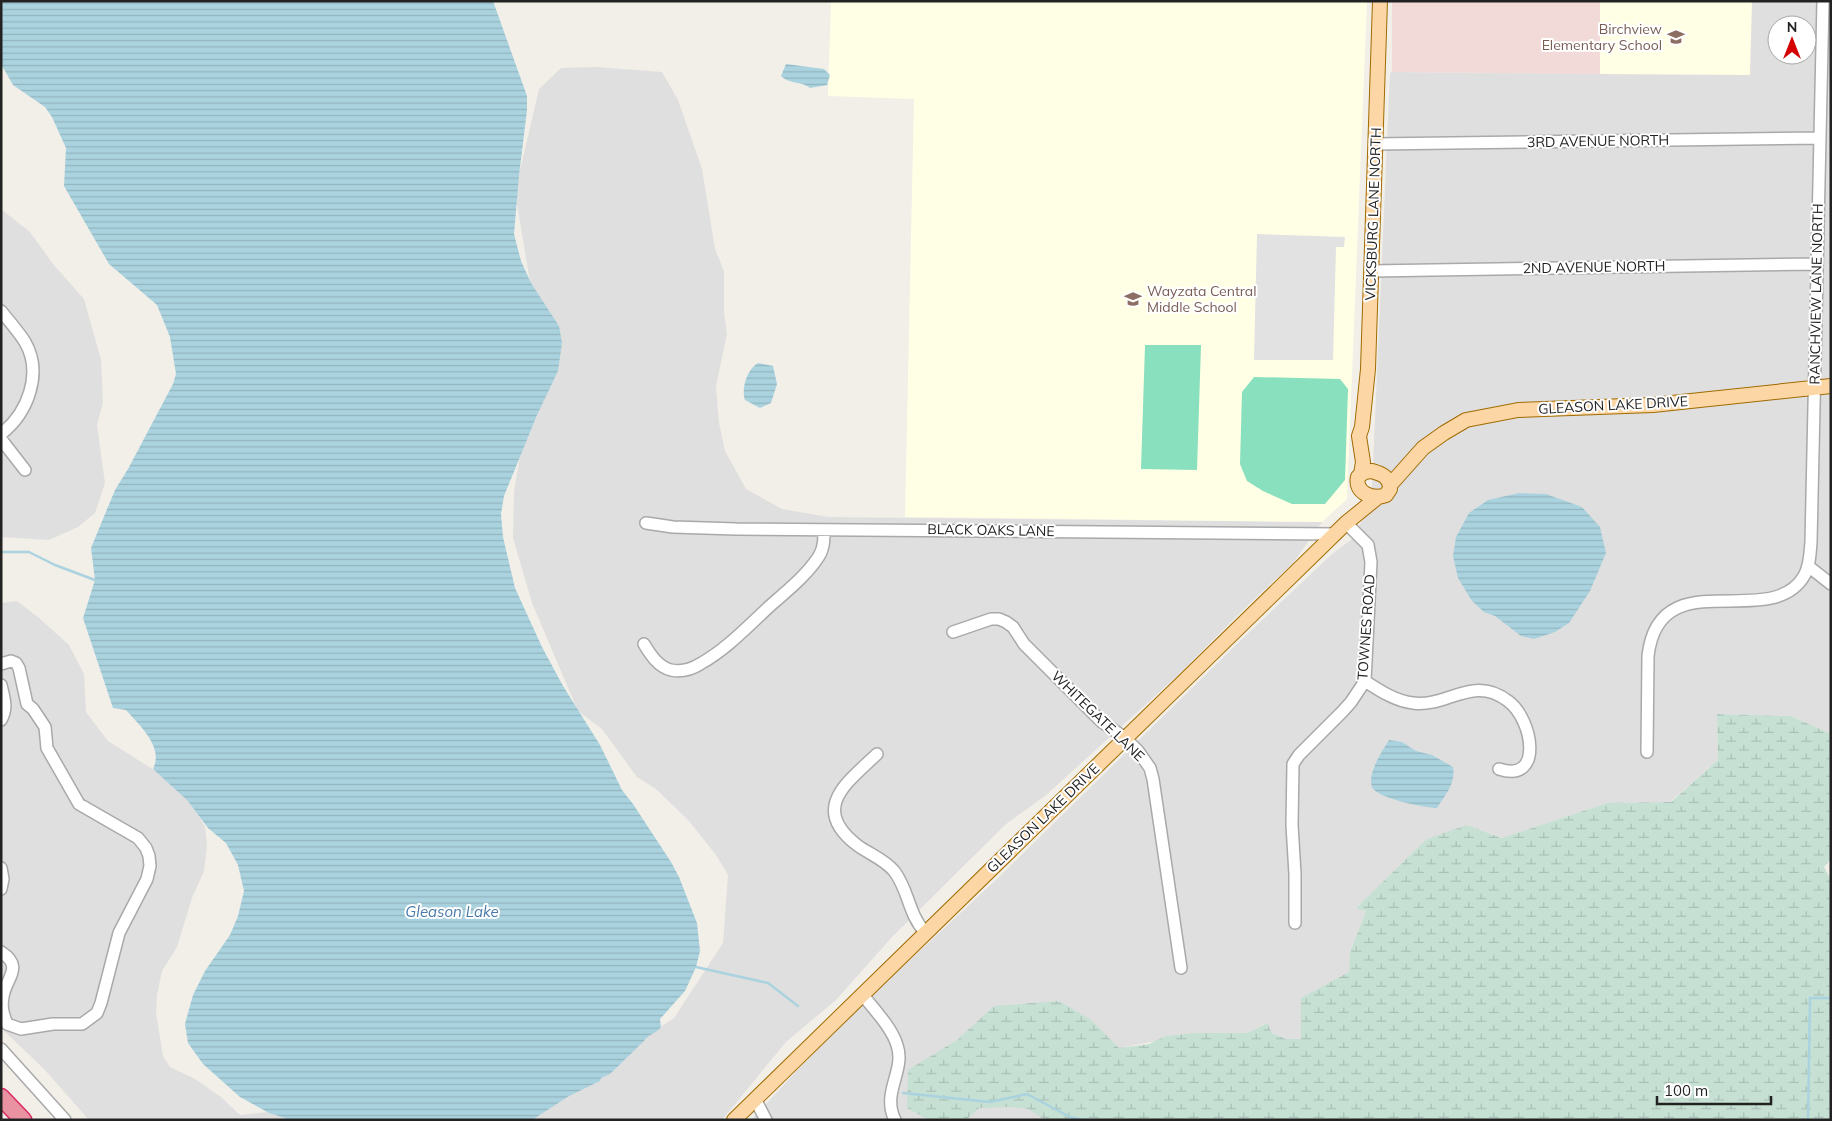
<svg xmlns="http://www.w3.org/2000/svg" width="1832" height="1121" font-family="Mulish,sans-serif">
	<defs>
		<pattern id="wetland-marsh" width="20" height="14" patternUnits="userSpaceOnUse" patternTransform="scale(1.25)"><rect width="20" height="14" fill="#c6e0d4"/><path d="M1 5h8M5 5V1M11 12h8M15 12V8" fill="none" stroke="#aac0b6"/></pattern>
		<pattern id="water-rules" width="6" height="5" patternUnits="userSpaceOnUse" patternTransform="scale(1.25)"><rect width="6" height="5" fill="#aad3df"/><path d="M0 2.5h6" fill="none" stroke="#92b5bf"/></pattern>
	</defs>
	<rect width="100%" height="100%" fill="#f2efe9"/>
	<!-- residential -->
	<path fill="#e0dfdf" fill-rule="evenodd" d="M1600,1H1831V734L1791,716L1717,714L1718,760L1670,802L1607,803L1503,838L1467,825L1356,907L1366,911L1350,952V972L1302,998L1301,1039H1286L1272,1033L1266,1023L1247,1033H1198L1165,1036L1156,1041L1119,1048L1096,1120H751L804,1063L894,975L1000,876L1241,640L1332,554L1352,539L1366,513L1372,488L1390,73L1392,72L1599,74ZM1777,25H1807V55H1777Z
		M595,67L662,72L678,100L702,169L715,249L724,271V312L727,334L716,386L719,423L725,451L746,489L782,509L828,517L1322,522L1293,563L1247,606L1178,675L1045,796L1006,824L892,937L836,1000L786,1042L722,1120H473L598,1067L674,1018L723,943L728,875L716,855L689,821L656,789L637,777L602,729L578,711L532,603L513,538L514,492L521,449L531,288L515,192L539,89L561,68Z
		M1,209L30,232L53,264L84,299L101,360L103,402L97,425L105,483L95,513L78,527L49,540L1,537Z
		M17,601L39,618L69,645L84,674L86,712L108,741L165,777L189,797L205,827L207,845L204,871L192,898L177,947L162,971L157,995L156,1013L163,1056L170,1067L195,1079L221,1097L240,1115L268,1112L292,1120H89L44,1069L1,1028V603Z"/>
	<!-- commercial -->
	<path fill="#f2dad9" d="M1392,1H1600V74L1392,72Z"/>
	<!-- education -->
	<path fill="#ffffe5" d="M831,1H1367L1347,499L1322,522L905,517L914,99L828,96Z
		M1600,1H1752L1750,75L1600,74Z"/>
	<!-- wetland -->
	<path fill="url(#wetland-marsh)" d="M1717,714L1791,716L1831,734V859L1824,867L1831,880V1120H1045L1028,1109L1010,1107L979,1108L966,1120H929L907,1108L908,1070L957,1040L994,1006L1059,1001L1090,1019L1119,1048L1149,1044L1165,1036L1194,1033H1247L1267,1023L1272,1033L1286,1039H1301V998L1349,972L1350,952L1366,911L1356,908L1427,839L1467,825L1502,838L1607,803L1671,802L1718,760Z"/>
	<!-- pitch -->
	<path fill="#88e0be" d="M1145,345H1201L1197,470L1141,469Z
		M1254,377L1340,379L1348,389L1345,480L1325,504H1292L1263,491L1247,481L1240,464L1242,392Z"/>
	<!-- parking -->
	<path fill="#e2e2e2" d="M1257,234L1345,237L1344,247H1336L1333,360H1254Z"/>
	<!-- water -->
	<path fill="url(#water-rules)" d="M1,1H493L527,96V110L519,176L514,234L521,261L531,283L559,326L562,343L558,371L537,415L504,496L501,514L503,537L515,588L542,647L563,686L600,745L622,790L633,804L671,862L679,877L697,923L700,951L696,967L685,991L660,1019L661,1027C657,1033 647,1035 644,1041L610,1074L601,1078L600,1081L569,1096L532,1120H291L269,1113L240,1097L203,1064L188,1043L185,1024L193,995L205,971L230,935L238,916L244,891L238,865L226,843L208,828L188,801L153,769C164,747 140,726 126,710L113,708L83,618L95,580L91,548L115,490L128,469L173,384L176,374L170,337L157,305L109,264L64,186L66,148L52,117L45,107L13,85L1,64Z
		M786,64L824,69L830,75L827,85L810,88C802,81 788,84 781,76Z
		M758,363L773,366L777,384L771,403L760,408L745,400C741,389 747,369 758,363Z
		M1519,493L1546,494L1582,507L1600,527L1606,553L1590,591L1569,623L1555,632L1534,639L1521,636L1495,616L1484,612L1472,601L1458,578L1453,556L1456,537L1469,513L1488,500Z
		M1389,740L1402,742L1416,751L1432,755L1453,767C1456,783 1445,795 1437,808C1425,808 1376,798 1372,787C1367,774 1382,751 1389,740Z"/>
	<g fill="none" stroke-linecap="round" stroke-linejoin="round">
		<!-- stream -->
		<path stroke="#aad3df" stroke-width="2.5" d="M1,552H29L55,565L95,580
			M696,967L768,983L798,1006
			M903,1093L990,1102L1027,1094L1070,1117L1083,1120
			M1808,1120L1810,998H1831"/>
		<!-- minor casing -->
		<g stroke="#a9a9a9" stroke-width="14">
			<path id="minor" d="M1375,144L1820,138
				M1371,271L1816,264
				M1,311C9,321 18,331 25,342C43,373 28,413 1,434
				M1,439L25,470
				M646,523L673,527L736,529L1336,534
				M1808,566L1831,584
				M953,632L991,619H999L1006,622L1013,627L1024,644L1102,722L1125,738L1138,751L1150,768L1153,779L1181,968
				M644,644C650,654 658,667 671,670C681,672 692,669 700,664C727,649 749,625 771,605C788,590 807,575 819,556C824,548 824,539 824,530
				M1,664L11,661L16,663L19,668L27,704L33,709L45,727L47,748L79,804L138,838L146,848L149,856L150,866L147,879L119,933L101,1003L97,1013L82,1024H53L21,1029L7,1024C3,1014 1,1007 3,997C5,979 25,967 1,952
				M1365,681C1379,690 1395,701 1413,703C1447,708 1473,674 1508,701C1533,719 1544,784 1499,769
				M1,685C4,698 8,708 1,720
				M1647,752L1648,656C1659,559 1770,633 1804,576C1810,566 1810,553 1811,542L1823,1
				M877,754C848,782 809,808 857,845C869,854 884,859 894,871C909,890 908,914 925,932
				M1,868L3,879L1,889
				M1295,923V874L1292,825L1293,764L1299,755L1342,712L1351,702L1365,681L1371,562L1368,545L1346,523
				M862,994C873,1008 892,1028 897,1045C906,1071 881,1092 895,1120
				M1,1049L65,1120
				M755,1099L766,1120"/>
		</g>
		<!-- major casing -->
		<g stroke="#a06b00" stroke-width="16">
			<path id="major" d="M1372,471C1382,474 1390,477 1390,489L1386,495C1373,500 1354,493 1358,477L1364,472Z
				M1361,474L1363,462L1359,436L1362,427L1368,369L1380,1
				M1390,485L1423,448L1444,433L1466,420L1518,410L1653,405L1831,386
				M734,1120L1346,523L1378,497"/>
		</g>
		<!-- highway casing -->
		<g stroke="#dc2a67" stroke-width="19">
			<path id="highway" d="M1,1097L23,1120"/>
		</g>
		<!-- minor -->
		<use href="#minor" stroke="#fff" stroke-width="11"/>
		<!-- major -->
		<use href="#major" stroke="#fcd6a4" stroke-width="14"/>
		<!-- highway -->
		<use href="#highway" stroke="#e892a2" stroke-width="16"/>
	</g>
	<!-- icons -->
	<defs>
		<g id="school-bare" transform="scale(1.35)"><path d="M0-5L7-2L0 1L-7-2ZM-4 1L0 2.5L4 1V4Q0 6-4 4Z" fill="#8d6e63" stroke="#fff" stroke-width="2.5" paint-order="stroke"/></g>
	</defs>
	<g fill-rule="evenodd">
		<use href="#school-bare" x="1676" y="37"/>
		<use href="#school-bare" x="1133" y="299"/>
	</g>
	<g text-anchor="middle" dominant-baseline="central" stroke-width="4" stroke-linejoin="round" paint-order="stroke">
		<!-- education labels -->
		<g font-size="14" fill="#785e54" stroke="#fff" text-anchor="end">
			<text x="1662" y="29">Birchview<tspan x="1662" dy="16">Elementary School</tspan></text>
			<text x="1147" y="291" text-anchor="start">Wayzata Central<tspan x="1147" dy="16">Middle School</tspan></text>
		</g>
		<!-- street labels -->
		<g font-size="14" fill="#222" stroke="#fff">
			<text transform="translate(1598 141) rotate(-1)">3RD AVENUE NORTH</text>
			<text transform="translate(1373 214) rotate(-88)">VICKSBURG LANE NORTH</text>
			<text transform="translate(1594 267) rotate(-1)">2ND AVENUE NORTH</text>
			<text transform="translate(1816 294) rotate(-89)">RANCHVIEW LANE NORTH</text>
			<text transform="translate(1613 405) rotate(-3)">GLEASON LAKE DRIVE</text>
			<text transform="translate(991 530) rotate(1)">BLACK OAKS LANE</text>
			<text transform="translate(1366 627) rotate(-86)">TOWNES ROAD</text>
			<text transform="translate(1098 716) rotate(44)">WHITEGATE LANE</text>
			<text transform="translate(1043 818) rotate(-44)">GLEASON LAKE DRIVE</text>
		</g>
		<!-- water labels -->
		<g font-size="15" font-style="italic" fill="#4a7aab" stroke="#fff">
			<text x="452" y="911">Gleason Lake</text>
		</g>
	</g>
	<!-- border -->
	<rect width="1832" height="1121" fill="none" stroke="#222222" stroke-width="5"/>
	<!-- north arrow -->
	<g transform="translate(1792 40)"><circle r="24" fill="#ffffff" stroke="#a7a7a7"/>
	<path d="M0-4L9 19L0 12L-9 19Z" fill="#d40000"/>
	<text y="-8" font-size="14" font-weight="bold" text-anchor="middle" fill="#222222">N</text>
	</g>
	<!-- scale -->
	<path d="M1657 1096v8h114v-8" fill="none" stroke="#222222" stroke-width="2.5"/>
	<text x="1664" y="1096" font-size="15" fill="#222222" stroke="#ffffff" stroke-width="4" paint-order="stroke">100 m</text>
</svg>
